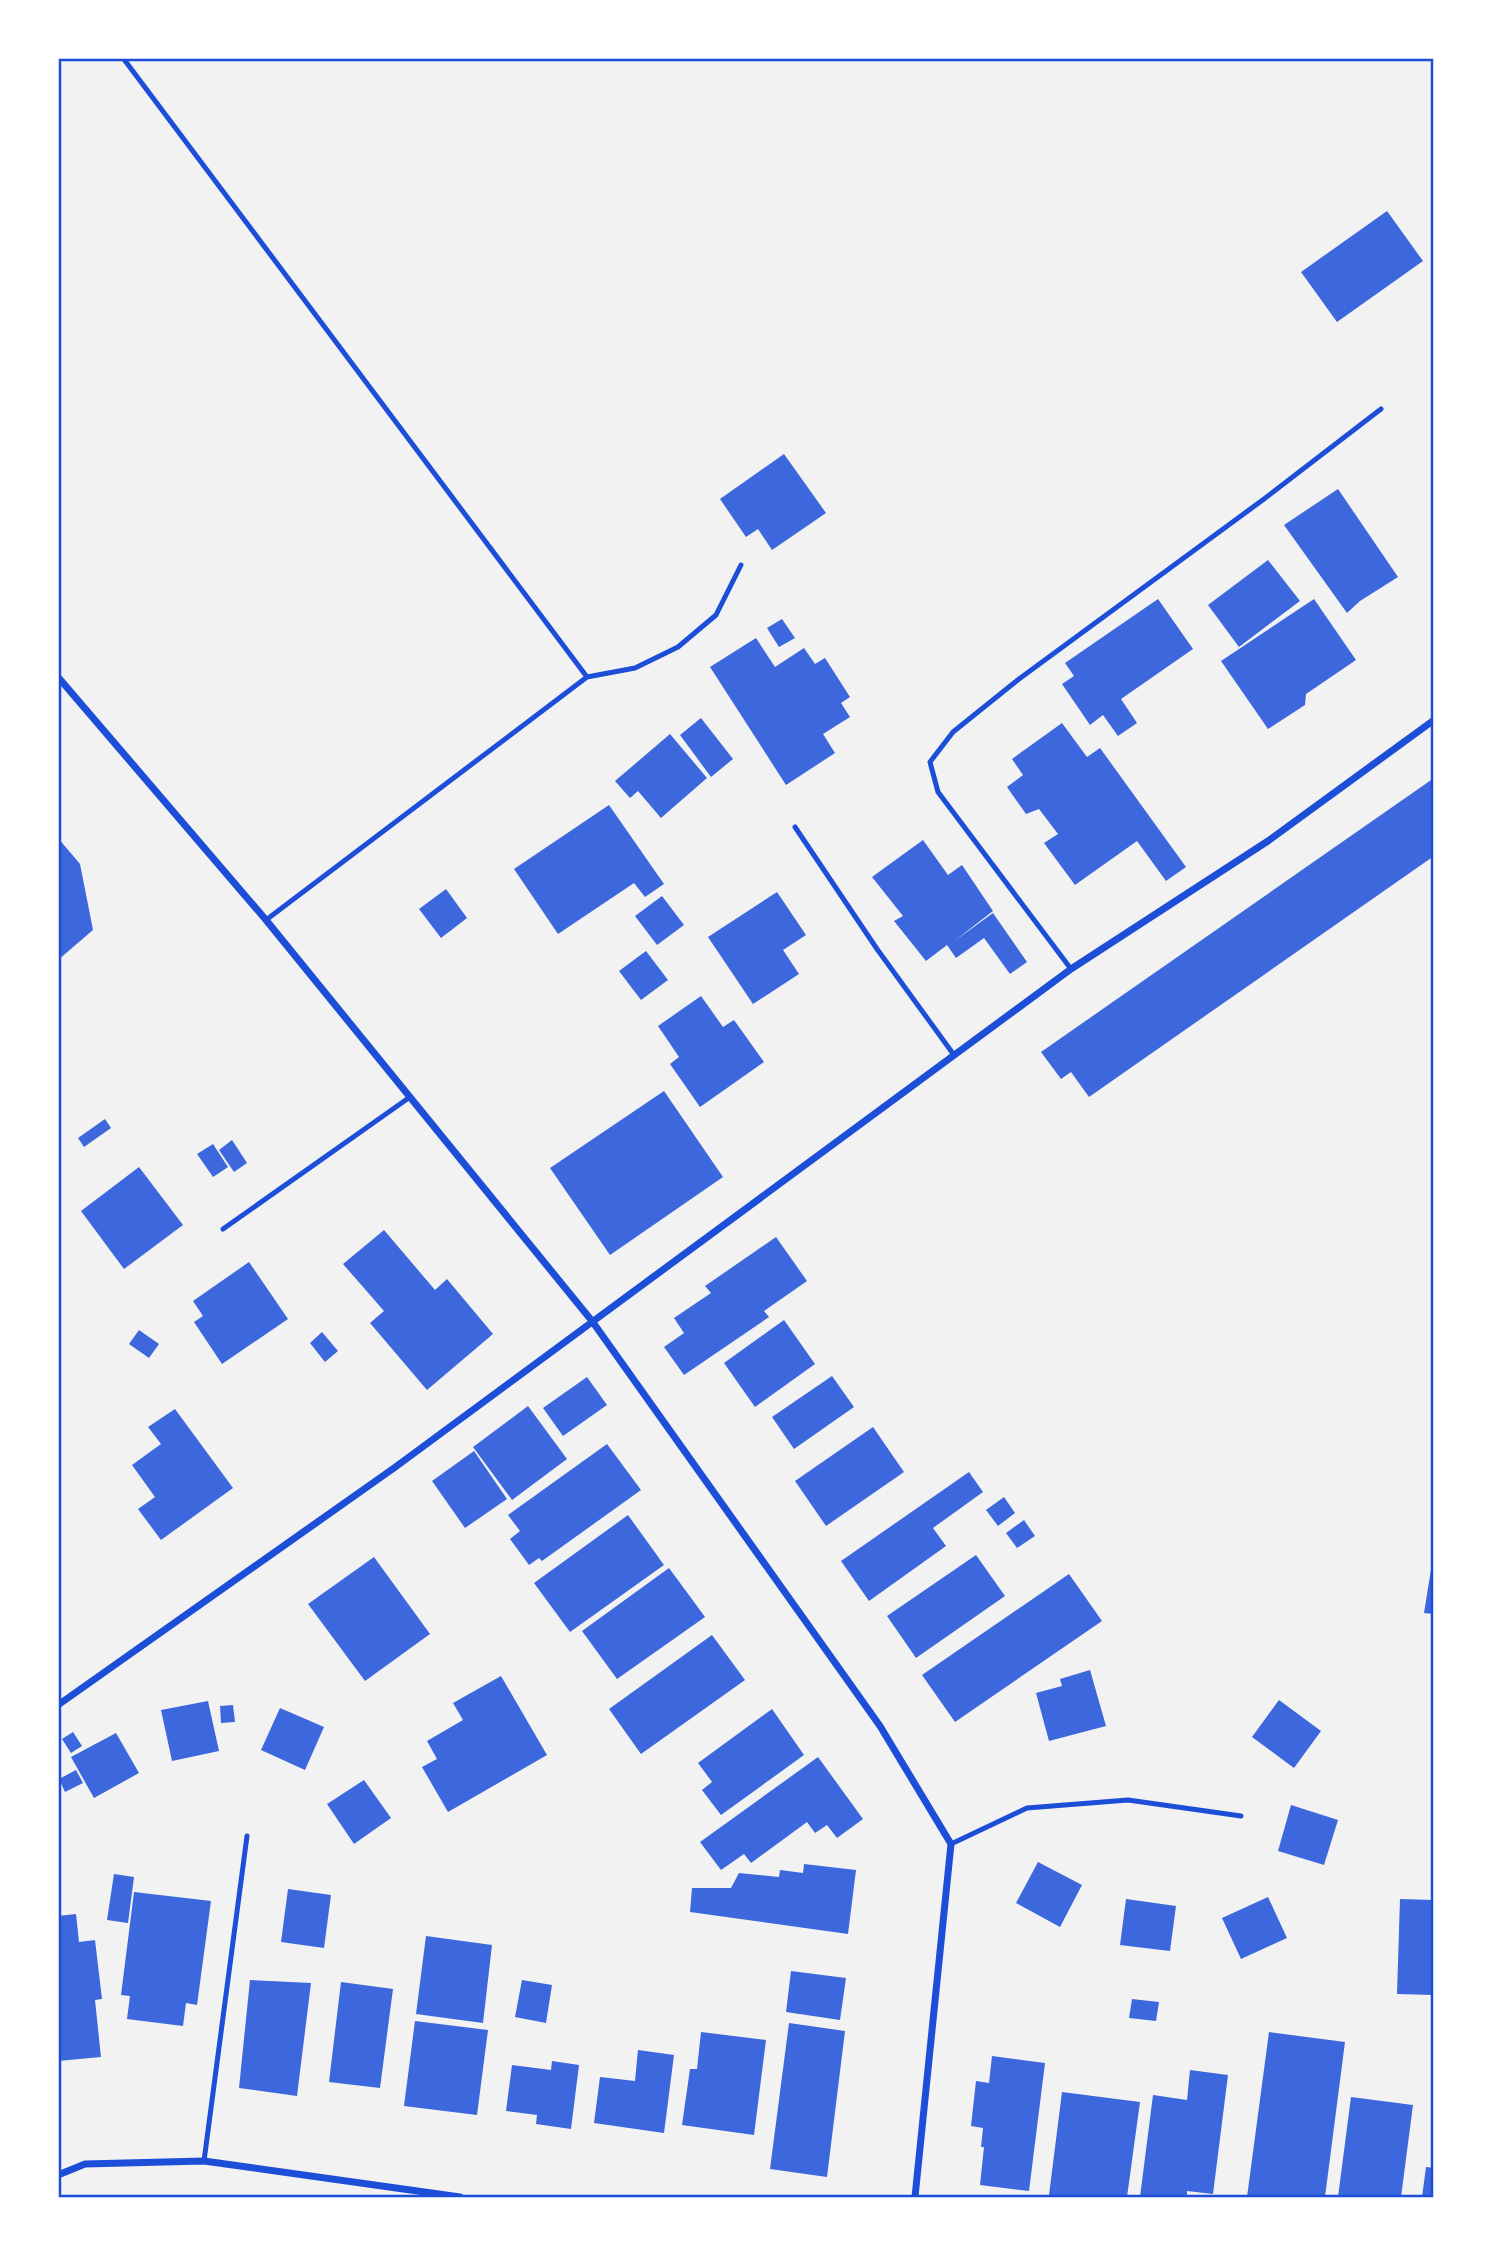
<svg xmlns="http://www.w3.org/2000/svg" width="1492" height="2255" font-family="'Varela Round',sans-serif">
	<rect width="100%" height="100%" fill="#f2f2f2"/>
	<!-- building -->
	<path fill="#3d67dc" d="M1387,211L1423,261L1337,322L1301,272Z
		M784,454L826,513L772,550L758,529L746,537L720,499Z
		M1338,489L1398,577L1360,601L1347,613L1284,525Z
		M1268,560L1300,601L1239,647L1208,605Z
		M1158,599L1193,649L1121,699L1137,723L1118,736L1103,715L1090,725L1062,684L1074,676L1065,663Z
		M1314,599L1356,660L1306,694L1305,705L1268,729L1221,661Z
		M782,619L795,638L779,647L767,628Z
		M756,638L775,667L804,648L815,664L825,658L850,697L841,703L850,717L823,734L835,753L786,785L710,667Z
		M701,718L733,759L711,777L680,735Z
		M1062,723L1087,757L1100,748L1186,867L1166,881L1137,841L1075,885L1044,843L1058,834L1039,809L1026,814L1007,787L1023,775L1012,759Z
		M670,734L707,778L661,818L638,791L630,798L615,781Z
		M1434,778V856L1089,1097L1071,1072L1061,1079L1041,1052Z
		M609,805L664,884L645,897L634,883L558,934L514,869Z
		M58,838L80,864L93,930L58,960Z
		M923,840L948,875L962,865L993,911L953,942L993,913L1027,962L1010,974L984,938L956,958L947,945L926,961L894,921L903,916L872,877Z
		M446,889L467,918L441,938L419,909Z
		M777,892L806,935L783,950L799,974L753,1004L708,937Z
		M662,896L684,925L657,945L635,916Z
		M646,951L668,980L641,1000L619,971Z
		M701,996L723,1027L734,1020L764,1062L700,1107L670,1064L679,1057L658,1026Z
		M664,1091L723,1177L610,1255L550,1168Z
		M105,1119L111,1128L84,1147L78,1138Z
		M232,1140L247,1163L234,1172L219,1150Z
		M213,1144L228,1167L213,1177L197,1154Z
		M139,1167L183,1225L124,1269L81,1211Z
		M384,1230L435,1290L447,1279L493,1334L427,1390L370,1323L384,1311L343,1264Z
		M776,1237L807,1281L764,1311L769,1317L684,1375L664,1347L684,1333L674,1318L711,1293L705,1286Z
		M249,1262L288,1319L222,1364L194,1322L203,1316L193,1301Z
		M784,1320L815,1364L755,1407L724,1363Z
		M139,1330L159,1344L149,1358L129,1344Z
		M322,1332L338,1351L325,1362L310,1343Z
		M832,1376L854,1407L794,1449L772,1417Z
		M587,1377L607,1405L563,1436L543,1408Z
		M528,1406L567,1459L512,1500L473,1447Z
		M175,1409L233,1488L161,1540L138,1509L155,1497L132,1465L161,1444L148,1427Z
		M873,1427L904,1472L826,1526L795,1481Z
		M607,1444L641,1490L542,1561L539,1558L529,1565L510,1539L520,1531L508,1515Z
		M474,1451L507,1499L465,1528L432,1481Z
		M969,1472L983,1492L933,1528L946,1546L869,1601L841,1561Z
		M1004,1497L1015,1513L998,1526L986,1510Z
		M628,1515L664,1565L570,1632L534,1583Z
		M1024,1520L1035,1536L1017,1548L1006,1533Z
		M976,1555L1005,1596L916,1658L887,1616Z
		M374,1557L430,1634L365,1681L308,1604Z
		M1433,1557H1434V1614L1424,1613Z
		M669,1568L705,1617L617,1679L582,1631Z
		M1069,1574L1102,1621L955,1722L922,1675Z
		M712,1635L745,1680L641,1754L609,1709Z
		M1090,1670L1106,1726L1049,1741L1036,1693L1062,1686L1060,1679Z
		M501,1676L547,1755L448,1812L422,1767L437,1759L427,1741L463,1720L453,1703Z
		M1279,1700L1321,1731L1294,1768L1252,1737Z
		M208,1701L219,1751L172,1761L161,1710Z
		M233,1705L235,1722L221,1723L220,1706Z
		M280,1708L324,1727L305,1770L261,1750Z
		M772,1709L804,1755L721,1815L702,1790L712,1782L698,1763Z
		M73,1732L82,1746L71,1753L62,1739Z
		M116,1733L139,1773L94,1798L71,1757Z
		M818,1757L863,1819L837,1838L827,1825L815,1833L807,1822L751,1863L744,1854L721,1870L700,1842Z
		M76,1770L83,1783L65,1792L59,1779Z
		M364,1780L391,1818L354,1844L327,1804Z
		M1291,1805L1338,1820L1324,1865L1278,1851Z
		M1038,1862L1082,1885L1060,1927L1016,1903Z
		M804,1864L856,1870L848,1934L690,1912L692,1888H731L739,1873L779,1877L780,1870L803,1873Z
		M114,1874L134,1877L128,1923L107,1920Z
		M288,1889L331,1895L324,1948L281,1942Z
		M134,1892L211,1901L197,2005L186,2003L183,2026L127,2019L130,1996L121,1995Z
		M1268,1897L1287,1938L1241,1959L1222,1918Z
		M1126,1899L1176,1906L1170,1951L1120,1945Z
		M1400,1899L1434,1900V1995L1397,1994Z
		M76,1914L79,1942L95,1940L102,1999L95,2000L101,2057L58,2061V1916Z
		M426,1936L492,1945L483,2023L416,2014Z
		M791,1971L846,1978L840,2020L786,2012Z
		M250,1980L311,1983L297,2096L239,2088Z
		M522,1980L552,1985L546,2023L515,2017Z
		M341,1982L393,1989L380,2088L329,2082Z
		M1132,1999L1159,2002L1156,2021L1129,2018Z
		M415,2021L488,2030L477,2115L404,2106Z
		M789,2023L845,2031L827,2177L770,2169Z
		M701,2032L766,2040L754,2135L682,2125L690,2069H697Z
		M1269,2032L1345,2042L1325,2197H1247Z
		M638,2050L674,2055L664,2133L594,2123L600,2077L635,2081Z
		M992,2056L1045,2063L1029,2191L980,2185L984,2147H981L983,2128L971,2126L976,2081L989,2083Z
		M552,2061L579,2065L571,2129L536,2124L537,2115L506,2111L512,2065L551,2070Z
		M1190,2070L1228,2075L1213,2194L1187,2191V2197H1140L1153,2095L1187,2100Z
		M1062,2092L1140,2102L1127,2197L1049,2195Z
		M1351,2097L1413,2105L1401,2197H1338Z
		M1426,2167L1434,2168V2197H1422Z"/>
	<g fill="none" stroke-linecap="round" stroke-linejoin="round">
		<!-- service -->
		<path stroke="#1d4ed8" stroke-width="5" d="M123,58L587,677
			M795,827L877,949L954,1055
			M266,920L587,677L635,668L678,647L716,615L741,565
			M1071,969L938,792L930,762L953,732L1019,679L1264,499L1381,409
			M223,1229L410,1097
			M951,1844L1027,1808L1128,1800L1241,1816
			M204,2161L247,1836"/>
		<!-- minor -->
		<path stroke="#1d4ed8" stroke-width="7" d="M58,677L266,920L592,1321L880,1726L951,1844L915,2197
			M58,1705L394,1468L1071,969L1268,841L1434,720
			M58,2175L85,2164L204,2161L460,2197"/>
	</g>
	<!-- border -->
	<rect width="1492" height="2255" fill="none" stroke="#ffffff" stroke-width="119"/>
	<rect x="60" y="60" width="1372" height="2136" fill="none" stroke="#1d4ed8" stroke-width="2.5"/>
</svg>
